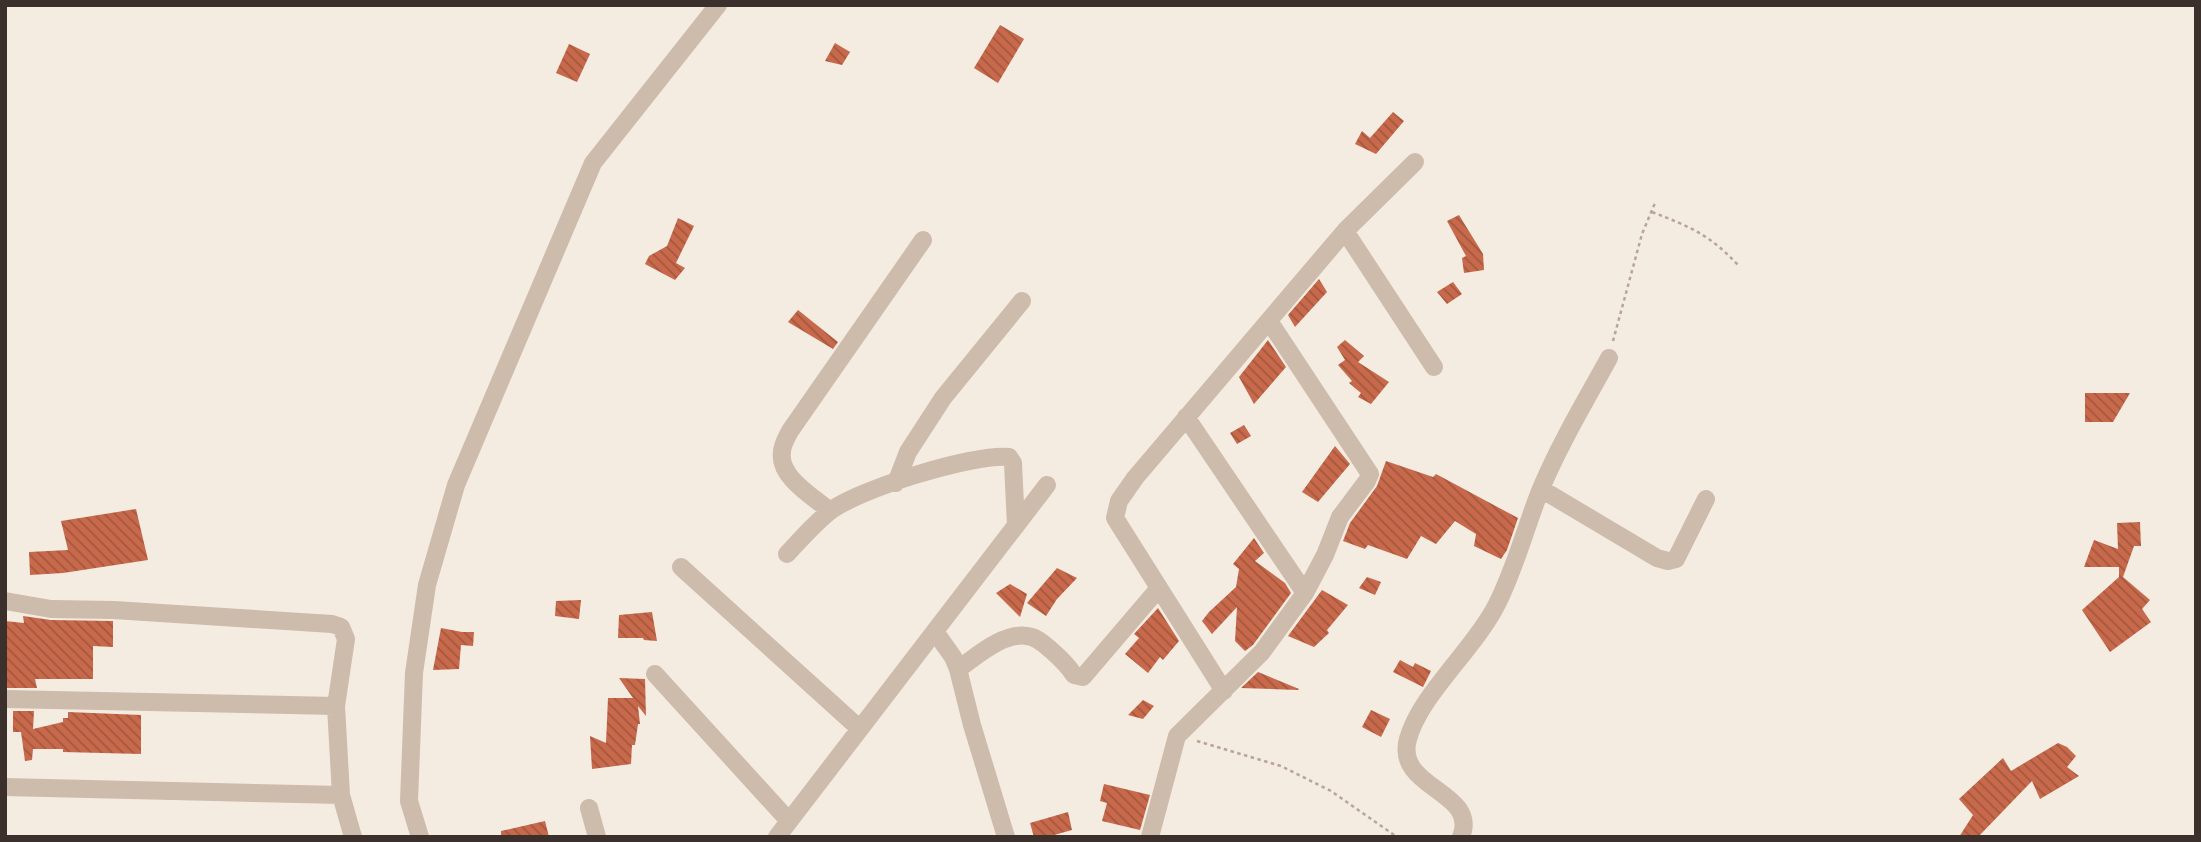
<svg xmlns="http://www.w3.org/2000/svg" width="2201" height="842" font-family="'DM Sans',sans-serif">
	<defs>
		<pattern id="building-back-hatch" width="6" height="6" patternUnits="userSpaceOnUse" patternTransform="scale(1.75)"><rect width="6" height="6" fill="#c8694b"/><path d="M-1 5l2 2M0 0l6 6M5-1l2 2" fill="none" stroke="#a4573f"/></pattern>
	</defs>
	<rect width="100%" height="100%" fill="#f4ebe1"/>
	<!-- building -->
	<path fill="url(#building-back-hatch)" d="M1000,25L1024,39L998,83L974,68Z
		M835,43L850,52L842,65L825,61Z
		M569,44L590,54L577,82L556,73Z
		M1393,112L1404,121L1376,154L1355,144L1362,131L1370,138Z
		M1459,215L1483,254L1484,270L1464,273L1462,258L1466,256L1447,221Z
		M678,218L694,226L676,263L685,268L675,280L645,264L649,256L667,246Z
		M1319,279L1327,292L1295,327L1288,315Z
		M1453,282L1462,294L1447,304L1437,292Z
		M798,310L838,342L833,349L788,322Z
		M1268,340L1286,367L1254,404L1239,377Z
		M1345,340L1364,356L1358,362L1389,382L1371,404L1358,397L1361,393L1349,383L1352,381L1338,365L1345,360L1337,347Z
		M2085,393H2130L2113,422H2085Z
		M1244,425L1251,436L1237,444L1230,433Z
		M1335,446L1350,464L1318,502L1302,492Z
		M1386,461L1433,477L1436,474L1518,518L1507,550L1501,559L1474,546L1476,534L1455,521L1436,544L1421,536L1407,559L1368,545L1365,549L1343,541L1350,523L1377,486Z
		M136,509L148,560L63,573L30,575L29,552L68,550L61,521Z
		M2140,522L2141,546H2134L2123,577L2150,600L2142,609L2151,622L2110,652L2082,610L2119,577V567H2084L2094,540L2118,549L2117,523Z
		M1254,538L1264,553L1255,561L1285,583L1291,593L1253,645L1245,651L1235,641L1237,607L1212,634L1202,621L1209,612L1236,587L1239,569L1233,564Z
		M1057,568L1077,578L1057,599L1046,616L1027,603Z
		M1367,577L1381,582L1375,595L1359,588Z
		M1010,584L1027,594L1020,617L996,593Z
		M1322,590L1348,605L1327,630L1329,633L1314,647L1288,636Z
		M581,600L579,619L555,616L556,601Z
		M1158,608L1179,641L1163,660L1160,657L1148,673L1125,654L1139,638L1134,634Z
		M652,612L657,641L644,640L643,638H618L619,615Z
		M23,616L51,620L113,621V647L93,646V679H35L37,688H5V621L24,623Z
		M441,628L462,632H474L473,646L461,645L459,669L433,670Z
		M1400,660L1413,667L1415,663L1431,671L1423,687L1393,672Z
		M1258,672L1299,689L1298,690L1241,688Z
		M619,678L645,679L646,716L638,706L640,724H638L635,745H632L631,764L592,769L590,736L606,743L608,698H633Z
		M1143,700L1154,706L1143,719L1128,715Z
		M1371,710L1390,719L1381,737L1362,727Z
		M13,711H34L33,729L63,722V718H68V712L141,715V754L63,752V749H33L32,760L25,761L21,732H13Z
		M2058,743L2067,747L2076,756L2067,767L2079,776L2040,799L2032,781L1978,837H1959L1973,815L1959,799L2003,758L2011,771Z
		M1104,784L1150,795L1140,830L1102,821L1107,803L1100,801Z
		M1068,812L1072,830L1047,837H1034L1030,823Z
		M545,821L549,837H501V831Z"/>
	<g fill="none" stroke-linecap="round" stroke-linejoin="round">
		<!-- path -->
		<path stroke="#b9a596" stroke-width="2.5" stroke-dasharray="3.5 3.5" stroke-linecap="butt" d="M1652,212C1691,227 1710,235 1739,266
			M1613,341L1642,234L1655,203
			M1197,741L1281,766L1331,791L1397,837"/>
		<!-- minor -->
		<path stroke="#cdbbac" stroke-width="18" d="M1345,231L1434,367
			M1186,417L1305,593
			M896,483L908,452L943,398L1022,301
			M1541,489L1657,558L1668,561L1676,559L1706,499
			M830,511C814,497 778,477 782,452C782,445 787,437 790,431L923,240
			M787,554C800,540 814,524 829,512C856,490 974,453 1009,457L1013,463L1016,526
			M681,567L860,729
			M5,601L51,609L114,610L332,624L341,627L346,639L336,706L341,795L353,837
			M936,633L953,657L958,669L972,725L1006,837
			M958,669C976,657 1003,632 1027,636C1037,637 1044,644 1051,650C1060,658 1067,664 1074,675L1083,677L1159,588
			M655,674L789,821
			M1224,691L1115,518L1119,501L1135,478L1345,231L1415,162
			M5,699L336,706
			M5,787L341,795
			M589,808L597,837
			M420,837L409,801L414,673L427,585L456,485L593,163L718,5
			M777,837L1047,485
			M1150,837L1177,736L1262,652L1305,593L1325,555L1340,517L1367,481L1370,474L1269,321
			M1461,837C1480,791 1394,789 1408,739C1420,695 1474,649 1496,606C1515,569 1525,529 1540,491C1559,445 1585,402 1609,358"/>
	</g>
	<!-- border -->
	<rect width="2201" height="842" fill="none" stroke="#3b302b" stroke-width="14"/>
</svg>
